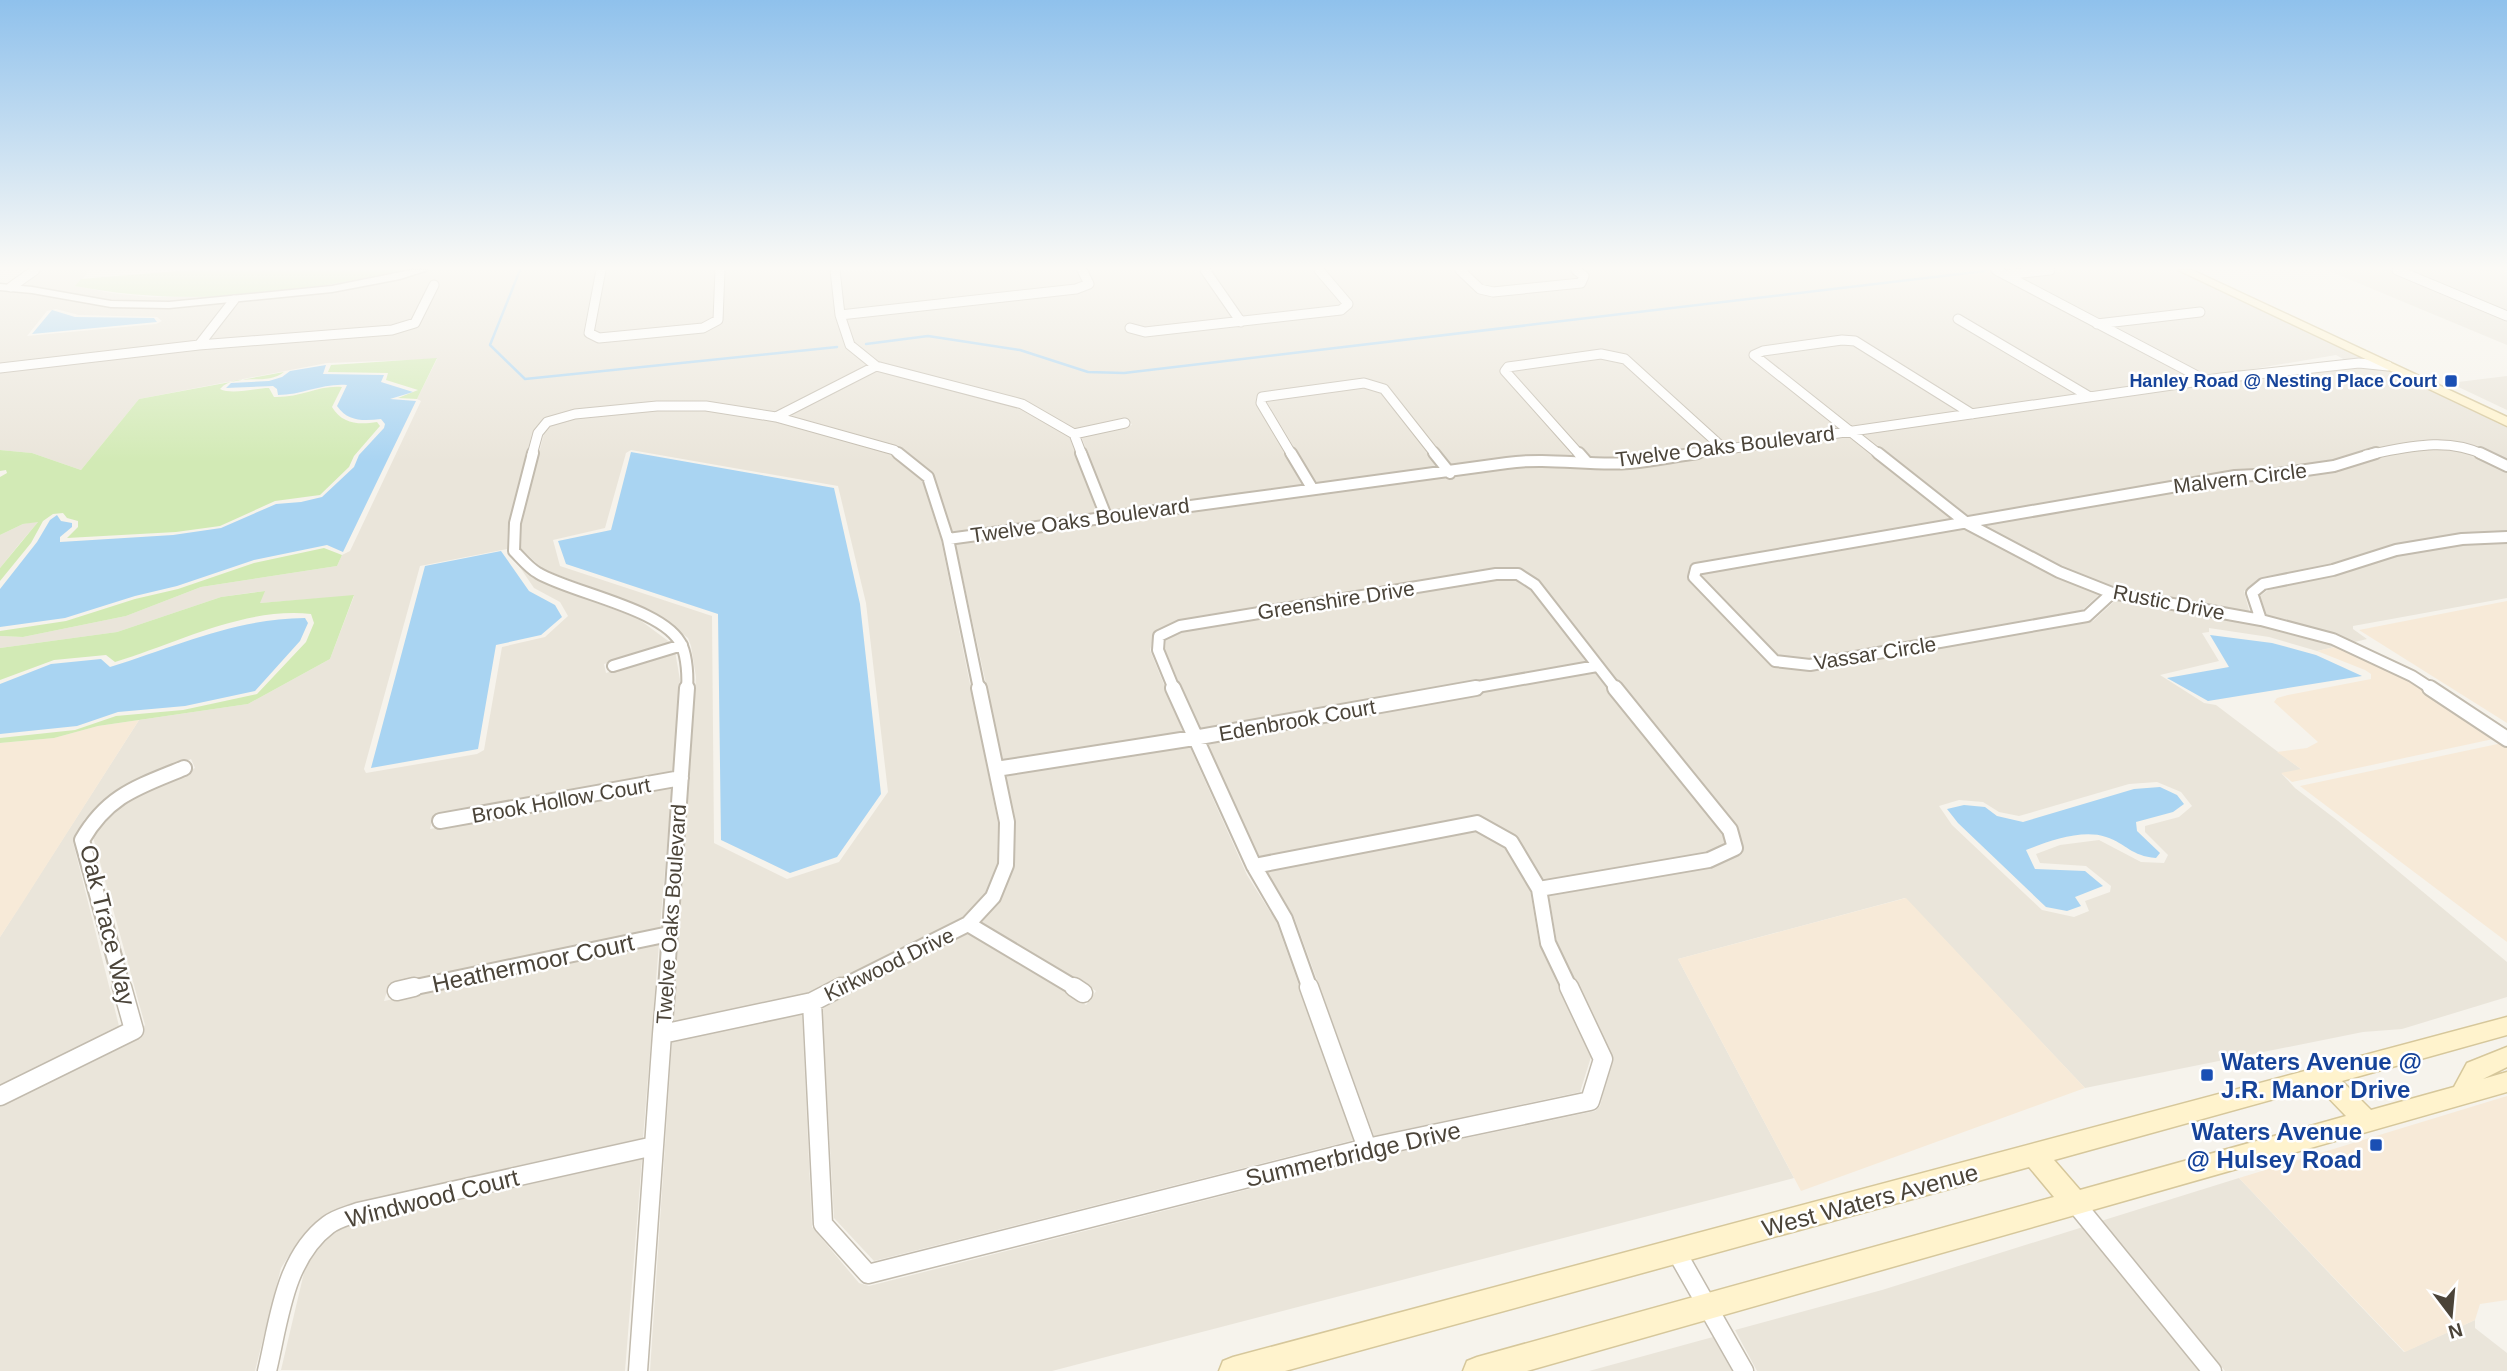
<svg xmlns="http://www.w3.org/2000/svg" width="2507" height="1371" font-family="Helvetica,sans-serif">
	<rect width="100%" height="100%" fill="#f6f3ec"/>
	<!-- residential -->
	<path fill="#eae5da" fill-rule="evenodd" d="M40,270H90L76,286L111,293L151,297L213,296L274,291L332,284L401,270H417L362,283L177,303L110,302L19,285Z
		M430,270H596L583,334L599,341L702,330L721,321L724,270H830L835,317L845,346L869,366L775,414L709,403H658L575,411L546,420L532,434L508,524L507,549L420,566L364,769L366,773L477,754L484,750L502,647L545,637L568,616L560,602L534,588L517,563L531,576L557,588L637,618L671,643L604,664L606,673L675,651L680,680L673,774L433,817L430,829L672,786L660,928L389,985L384,1001L659,944L643,1138L358,1202L324,1217L299,1240L281,1268L255,1371H0V1104L135,1038L145,1025L93,837L103,817L117,802L195,768L191,759L104,799L84,820L73,842L120,1030L0,1088V937L139,720L248,704L330,659L354,596L259,603L264,591L221,597L117,632L0,648V636L23,637L126,616L201,587L337,566L342,555L350,551L421,401L417,399L437,359L327,363L139,399L81,470L32,453L0,450V370L197,348L393,332L420,323L439,283L430,284L410,323L391,328L206,343L238,301L362,287Z
		M606,270H715L713,320L701,326L602,336L594,332Z
		M1078,270L1084,283L1074,287L844,312L840,271Z
		M1087,270H1200L1235,320L1146,330L1128,325L1124,328L1143,334L1345,311L1352,304L1324,270H1455L1475,289L1583,284L1588,277L1581,270H1991L2196,378L2090,394L1959,316L1952,317L2081,395L1972,410L1866,343L1760,348L1749,353L1753,360L1840,428L1724,444L1627,356L1505,365L1500,372L1577,457L1453,469L1389,388L1362,380L1267,392L1256,397V403L1304,486L1110,512L1081,436L1132,425L1129,420L1076,431L1025,402L880,364L855,344L845,316L1092,285Z
		M1210,270H1314L1342,304L1337,308L1244,319Z
		M1465,270H1571L1579,276L1577,281L1493,290L1483,288Z
		M2070,270H2178L2373,362L2326,363L2345,360L2336,355L2205,377L2105,325L2207,313L2200,310L2096,321L2013,277Z
		M2327,270H2393L2507,318V345Z
		M2507,270V313L2405,271L2412,270Z
		M0,289L21,290L102,306L127,308L227,302L194,344L0,366ZM56,309L79,315L157,317L162,321L156,324L27,336L47,311Z
		M1844,343L1854,344L1963,412L1850,426L1760,356Z
		M1602,356L1622,360L1714,445L1626,460L1590,458L1511,372Z
		M2359,366L2386,368L2507,425V463L2472,446L2450,440H2432L2358,452L2327,463L2273,471L2229,473L1989,512L1968,519L1857,432L2226,381Z
		M876,369L1018,407L1069,436L1098,513L953,535L934,476L899,448L785,416Z
		M2507,376V410L2450,383Z
		M1364,385L1379,390L1442,470L1316,484L1267,402V398Z
		M704,409L772,419L889,452L922,479L941,540L998,823L997,864L985,894L962,919L810,994L673,1023L696,677L691,646L688,638L649,610L543,569L521,549L522,522L544,433L552,424L610,412ZM631,450L838,486L866,603L888,792L839,862L787,879L714,843L712,616L560,566L553,540L605,528L626,453Z
		M1847,434L1958,521L1689,567L1688,578L1769,662L1777,666L1814,670L2093,621L2118,598L2262,624L2339,646L2317,651L2269,637L2209,628V632L2202,633L2219,661L2160,675L2204,703L2216,705L2302,770L2282,774L2295,788L2338,821L2507,962V997L2402,1029L2363,1032L2085,1088L1905,898L1678,959L1794,1178L1052,1371H650L672,1041L802,1012L812,1227L859,1283L869,1286L1371,1158L1595,1111L1600,1106L1612,1058L1557,943L1549,895L1716,866L1742,854L1744,849L1737,828L1603,665L1542,584L1523,572L1176,622L1155,632L1150,650L1184,734L1003,762L955,542L1314,492L1447,477L1511,466L1583,464ZM2157,782L2181,792L2192,806L2179,817L2145,826V832L2168,855L2164,863L2141,862L2099,840L2060,845L2036,854L2040,863L2086,866L2111,886L2110,892L2085,901L2089,911L2074,917L2042,910L1952,825L1939,806L1959,800L1983,802L1999,812L2019,816L2129,784Z
		M2443,446H2456L2507,469V533L2355,559L2257,580L2244,591L2250,614L2113,589L2062,569L1979,526L1999,519Z
		M39,521L21,542L0,568V535L23,524Z
		M1969,528L2102,592L2080,612L1806,660L1779,657L1702,577L1703,572Z
		M2468,542H2507V598L2353,626V629L2367,639L2351,643L2267,618L2263,609L2260,596L2271,588L2339,574L2403,554Z
		M1498,578H1516L1530,586L1587,663L1200,732L1165,650L1166,638L1183,630Z
		M1594,672L1722,830L1725,843L1703,854L1543,881L1519,840L1481,818L1259,858L1205,742Z
		M1189,745L1247,875L1276,921L1354,1140L874,1261L834,1218L822,1006L967,933L1086,1005L1096,991L981,922L1001,899L1014,866L1015,821L1005,774Z
		M1477,830L1505,846L1530,890L1539,944L1591,1057L1580,1092L1374,1136L1294,917L1266,871Z
		M642,1159L625,1371L281,1370L306,1264L318,1246L334,1232L357,1223Z
		M2239,1178L2404,1352L2475,1320V1328L2507,1353V1371H2225L2101,1221Z
		M2083,1227L2200,1371H1757L1735,1330L1882,1290Z
		M1713,1337L1732,1371H1589Z"/>
	<!-- commercial -->
	<path fill="#f7ead8" d="M2507,601V723L2359,630Z
		M2339,646L2407,677L2498,738L2292,782L2281,773L2301,769L2277,752L2307,748L2318,742L2274,702L2277,698L2288,695L2371,679V674L2365,670L2317,651Z
		M139,720L21,905L0,937V743L54,738L98,726Z
		M2507,742V942L2300,786Z
		M1906,898L2085,1088L1801,1191L1678,959Z
		M2507,1096V1300L2480,1304L2475,1320L2405,1352L2239,1178Z"/>
	<!-- green -->
	<path fill="#d2eab5" d="M189,270H401C297,295 181,307 75,286L81,279Z
		M437,358L417,399L398,398L418,390L386,380L388,373L328,372L331,365Z
		M284,372C266,387 236,371 220,389C232,395 255,388 269,388L274,397C301,398 318,385 342,387L332,407C342,424 359,425 377,422L380,426L354,456L349,467L320,495L275,501L220,526L176,532L67,538L78,527V521L67,518L63,513L53,514L43,521L31,543L0,581V568L38,522L23,524L0,535V477L7,473L6,470L0,471V450L32,453L81,470L139,399Z
		M324,548L342,555L337,566L201,587L126,616L23,637L0,636V631L66,621L135,599L178,589L254,563Z
		M265,591L260,603L354,595L330,659L248,704L98,726L54,738L0,743V738L75,730L116,716L183,710L257,694L306,642L314,623L311,614C244,607 178,643 115,662L106,655L54,660L0,680V648L117,632L221,597Z"/>
	<!-- water -->
	<path fill="#a9d4f2" d="M52,310L75,317L154,318L157,322L32,334Z
		M326,365L323,374L384,375L381,382L413,392L390,399L416,401L343,552L327,545L254,560L177,586L135,596L65,618L0,627V589L37,542L50,520L57,515L61,521L72,523V527L60,537V542L173,535L221,528L276,504L301,502L322,497L354,467L359,455L384,428L385,424L381,419C364,421 348,422 337,406L347,385C323,383 302,395 278,395L277,389L273,386L226,388L231,383L269,381L282,377L290,371Z
		M631,452L834,488L860,604L881,794L837,857L790,873L721,840L718,614L566,564L558,541L611,530Z
		M501,551L529,591L555,605L562,617L541,635L496,645L478,749L371,768L425,566Z
		M305,618L308,623L300,641L255,691L185,706L118,712L77,726L0,734V684L51,664L101,659L110,667C178,646 233,619 305,618Z
		M2210,635L2272,643L2316,655L2362,676L2208,701L2167,678L2229,667Z
		M2160,787L2177,795L2184,804L2173,812L2136,822L2137,831L2160,853L2156,858C2131,856 2127,844 2106,837C2082,829 2049,841 2026,850L2035,869L2085,871L2103,886L2075,897L2081,906L2067,911L2046,907L1958,823L1947,809L1964,805L1985,807L1997,816L2023,822L2134,789Z"/>
	<g fill="none" stroke-linecap="round" stroke-linejoin="round">
		<!-- stream -->
		<path stroke="#a9d4f2" stroke-width="2.5" d="M520,270L490,345L525,379L837,347
			M866,344L928,336L1020,350L1088,372L1124,373L1985,271"/>
		<!-- minor-far3 casing -->
		<g stroke="#c2bbae" stroke-width="11">
			<path id="minor-far3" d="M601,270L589,333L599,338L703,328L718,320L720,270
				M835,270L840,315L850,345L876,366L1022,404L1074,434L1082,455
				M1205,270L1241,322
				M1460,270L1480,289L1493,292L1581,283L1584,276L1576,270
				M1996,270L2205,380
				M2397,270L2507,316
				M2005,275L2050,270
				M11,287L35,270
				M840,315L1076,289L1089,284L1082,270
				M1958,319L2090,397
				M2097,324L2200,312
				M1130,328L1145,332L1341,310L1348,304L1319,270
				M199,345L234,300
				M0,368L199,345L392,330L415,323L434,285
				M776,417L876,366
				M1074,434L1125,423
				M532,455L538,433L547,422L575,414L657,406H706L776,417L894,450L900,455
				M1292,455L1261,403L1262,397L1364,383L1384,389L1436,455
				M1580,455L1505,371L1508,367L1601,354L1625,359L1722,447
				M1686,455L2221,378L2359,363L2388,366
				M1880,455L1754,355L1763,351L1842,340L1855,341L1972,414
				M2366,455C2405,448 2446,436 2484,455"/>
		</g>
		<!-- minor-far2 casing -->
		<g stroke="#c2bbae" stroke-width="14">
			<path id="minor-far2" d="M533,453L515,523L514,551C521,558 529,568 538,573C571,593 667,609 682,646C687,658 688,677 687,689
				M898,453L928,477L948,539L979,689
				M1081,453L1106,516
				M1291,453L1312,488
				M1434,453L1450,473
				M1579,453L1586,461
				M1878,453L1968,524L2059,572L2112,593L2261,620L2333,639L2412,676L2432,689
				M2480,453L2507,466
				M948,539C1134,513 1321,489 1507,463C1550,457 1588,466 1629,463C1652,461 1675,456 1698,453
				M2112,593L2087,616L1810,665L1775,661L1694,577L1696,569L2235,476L2278,474L2334,466L2376,453
				M2261,620L2252,593L2263,584L2333,570L2396,550L2462,539L2507,537
				M613,666L682,645
				M1174,689L1158,650L1159,636L1180,626L1496,574H1518L1535,585L1616,689
				M1466,689L1597,666"/>
		</g>
		<!-- minor-far1 casing -->
		<g stroke="#c2bbae" stroke-width="18">
			<path id="minor-far1" d="M1173,688L1254,866L1285,919L1310,989
				M2430,688L2507,739
				M996,769L1194,738L1476,688
				M440,821L681,778
				M1254,866L1477,823L1511,842L1539,889L1548,943L1570,989
				M1539,889L1709,860L1735,848L1730,830L1615,688
				M968,924L1077,989
				M123,989L82,840C108,795 138,787 184,768
				M406,989L669,934
				M666,989L687,688
				M838,989L968,924L993,897L1006,865L1007,822L979,688"/>
		</g>
		<!-- minor casing -->
		<g stroke="#c2bbae" stroke-width="21">
			<path id="minor" d="M1074,987L1083,993
				M1309,987L1367,1148
				M397,991L414,987
				M812,1002L823,1224L868,1274L1367,1148L1590,1101L1603,1059L1569,987
				M662,1034L666,987
				M662,1034L812,1002L841,987
				M0,1096L134,1030L122,987
				M2075,1203L2212,1371
				M1677,1253L1744,1371
				M267,1371C279,1321 284,1258 328,1225C337,1218 348,1216 358,1212L654,1146
				M638,1371L662,1034"/>
		</g>
		<!-- tertiary casing -->
		<g stroke="#c2bbae" stroke-width="3">
			<path id="tertiary" d="M411,270H428L400,279L332,292L169,308L111,307L32,293L0,290V284L32,287L111,301L169,302L332,286Z"/>
		</g>
		<!-- secondary casing -->
		<g stroke="#d6c79b" stroke-width="3">
			<path id="secondary" d="M2178,270H2192L2507,417V426Z
				M2507,1017V1035L2342,1081L2371,1110L2454,1087L2467,1063L2507,1047V1067L2483,1079L2507,1072V1092L1527,1371H1463L1467,1361L1477,1357L2054,1197L2029,1167L1285,1371H1219L1223,1361L1233,1357ZM2318,1087L2346,1116L2080,1190L2054,1160Z"/>
		</g>
		<!-- minor-far3 -->
		<use href="#minor-far3" stroke="#fff" stroke-width="9"/>
		<!-- minor-far2 -->
		<use href="#minor-far2" stroke="#fff" stroke-width="10"/>
		<!-- minor-far1 -->
		<use href="#minor-far1" stroke="#fff" stroke-width="14"/>
		<!-- minor -->
		<use href="#minor" stroke="#fff" stroke-width="18"/>
		<!-- tertiary -->
		<use href="#tertiary" fill="#fff" fill-rule="evenodd"/>
		<!-- secondary -->
		<use href="#secondary" fill="#fff3cd" fill-rule="evenodd"/>
	</g>
	<!-- sky -->
	<linearGradient id="sky" x2="0" y2="1"><stop stop-color="#8fc1ec"/><stop offset="0.58" stop-color="#fbfaf6"/><stop offset="1" stop-color="#fbfaf6" stop-opacity="0"/></linearGradient>
	<rect width="2507" height="462" fill="url(#sky)"/>
	<!-- markers -->
	<g fill="#1a4fb4" stroke="#fff" stroke-width="2.5">
		<rect x="2444" y="374" width="14" height="14" rx="3.5"/>
		<rect x="2200" y="1068" width="14" height="14" rx="3.5"/>
		<rect x="2369" y="1138" width="14" height="14" rx="3.5"/>
	</g>
	<g text-anchor="middle" dominant-baseline="central" stroke-width="5" stroke-linejoin="round" paint-order="stroke">
		<!-- far-transit labels -->
		<g font-size="18" font-weight="bold" fill="#164399" stroke="#fff" text-anchor="end">
			<text x="2437" y="381">Hanley Road @ Nesting Place Court</text>
		</g>
		<!-- street labels -->
		<g font-size="21" fill="#4b4439" stroke="#fff">
			<text transform="translate(1725 446) rotate(-7)">Twelve Oaks Boulevard</text>
			<text transform="translate(2240 478) rotate(-7)">Malvern Circle</text>
			<text transform="translate(1080 520) rotate(-8)">Twelve Oaks Boulevard</text>
			<text transform="translate(1336 600) rotate(-9)">Greenshire Drive</text>
			<text transform="translate(2169 602) rotate(11)">Rustic Drive</text>
			<text transform="translate(1875 653) rotate(-9)">Vassar Circle</text>
			<text transform="translate(1297 720) rotate(-10)">Edenbrook Court</text>
			<text transform="translate(561 800) rotate(-10)">Brook Hollow Court</text>
			<text transform="translate(671 914) rotate(-86)">Twelve Oaks Boulevard</text>
			<text transform="translate(889 964) rotate(-26)">Kirkwood Drive</text>
		</g>
		<!-- near-street labels -->
		<g font-size="24" fill="#4b4439" stroke="#fff">
			<text transform="translate(108 925) rotate(76)">Oak Trace Way</text>
			<text transform="translate(533 963) rotate(-12)">Heathermoor Court</text>
			<text transform="translate(1353 1154) rotate(-13)">Summerbridge Drive</text>
			<text transform="translate(432 1198) rotate(-14)">Windwood Court</text>
			<text transform="translate(1870 1200) rotate(-15)">West Waters Avenue</text>
		</g>
		<!-- near-transit labels -->
		<g font-size="24" font-weight="bold" fill="#164399" stroke="#fff" text-anchor="start">
			<text x="2221" y="1061">Waters Avenue @<tspan x="2221" dy="28">J.R. Manor Drive</tspan></text>
			<text x="2362" y="1131" text-anchor="end">Waters Avenue<tspan x="2362" dy="28">@ Hulsey Road</tspan></text>
		</g>
	</g>
	<!-- north arrow -->
	<g transform="translate(2451 1315) rotate(164)" stroke="#ffffff" stroke-width="5" paint-order="stroke">
	<path d="M0-5L12 26L0 18L-12 26Z" fill="#4b4439"/>
	<text y="-10" font-size="19" font-weight="bold" text-anchor="middle" fill="#4b4439">N</text>
	</g>
</svg>
